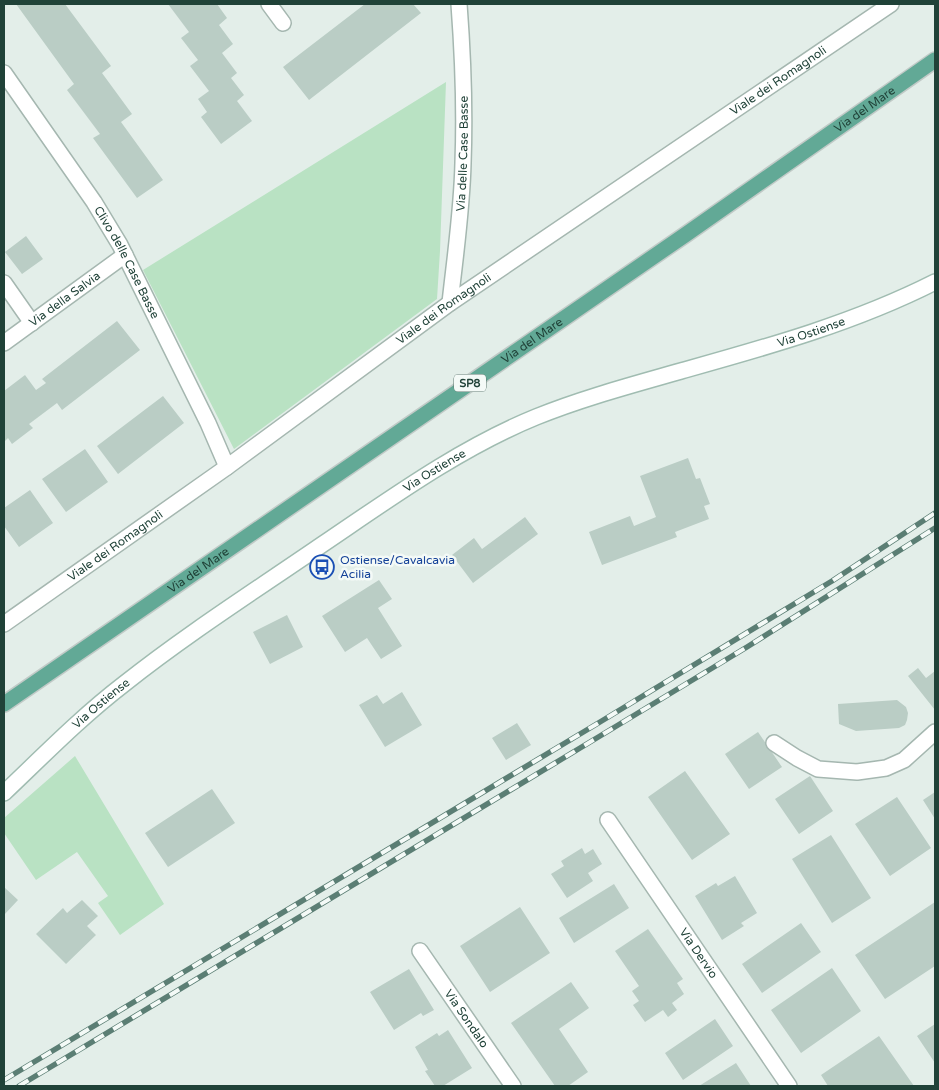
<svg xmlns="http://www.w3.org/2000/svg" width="939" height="1090" font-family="'Varela Round',sans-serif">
	<rect width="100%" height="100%" fill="#e3eee9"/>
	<!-- green -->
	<path fill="#b9e2c3" d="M446,82L440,251L437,299L234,449L143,270Z
		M75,756L164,904L120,935L98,903L108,896L77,852L36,880L4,833V818Z"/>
	<!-- building -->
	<path fill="#bacdc5" d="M16,4H65L111,66L102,73L132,114L121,122L163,180L137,198L93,138L100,134L67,90L74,84Z
		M168,4H217L227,18L219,25L233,44L222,53L237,73L231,78L244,95L237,101L252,121L221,144L201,117L207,112L198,99L209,91L190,66L198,60L181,38L189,32Z
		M365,4H413L421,13L309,100L283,67Z
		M26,236L43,259L22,274L5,252Z
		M117,321L140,350L62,410L57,403L29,424L33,428L12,444L8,438L4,442V391L25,375L36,390L46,383L42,379Z
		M163,396L184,423L118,474L97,446Z
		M85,449L108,482L66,512L42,479Z
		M688,458L696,479L700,478L710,504L704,506L709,519L675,532L677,537L602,565L589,532L630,516L634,526L656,517L640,476Z
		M30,490L53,523L19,547L4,526V508Z
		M525,517L538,534L473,583L452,555L474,538L482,549Z
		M379,580L392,599L378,608L402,646L381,659L367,638L345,652L322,616Z
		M287,615L303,647L270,664L253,632Z
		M918,668L926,678L935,671V710L908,676Z
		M402,692L422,725L385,747L359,705L377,695L383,704Z
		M897,700L906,707L908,713L907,720L905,725L899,728L856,731L839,724L838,704Z
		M517,723L531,745L506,760L492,738Z
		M758,732L782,767L749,789L725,754Z
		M685,771L730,834L692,860L648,797Z
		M810,776L833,811L799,834L775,799Z
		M212,789L235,823L168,867L145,833Z
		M935,792V819L923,800Z
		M897,797L931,848L890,876L855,824Z
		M831,835L871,898L832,923L792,859Z
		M582,848L585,854L593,849L602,864L588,873L593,881L567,898L551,874L564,866L561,861Z
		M735,876L757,913L741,923L744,926L722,940L695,896L716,883L718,886Z
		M614,884L629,908L574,943L559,918Z
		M4,887L18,900L4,915Z
		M82,900L98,916L87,926L96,935L66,964L36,934L63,908L67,913Z
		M935,902V966L885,999L855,955Z
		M520,907L550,953L490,992L460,946Z
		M801,923L821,952L762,993L742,964Z
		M648,929L683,979L677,983L684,994L672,1003L677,1010L668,1017L663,1010L645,1022L633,1005L639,1001L632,991L639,986L615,951Z
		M832,968L861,1011L801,1053L771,1010Z
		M409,969L434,1010L423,1016L421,1013L394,1030L370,992Z
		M571,982L589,1008L559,1029L588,1072L568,1086H555L511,1023Z
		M715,1019L733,1046L683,1080L665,1053Z
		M935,1024V1063L917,1036Z
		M448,1030L472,1068L443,1086H435L425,1071L428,1070L415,1047L437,1033L439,1036Z
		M879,1036L914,1086H828L821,1075Z
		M736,1063L751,1086H699Z"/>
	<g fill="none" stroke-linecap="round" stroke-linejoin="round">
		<!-- street casing -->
		<g stroke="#a5b7b0" stroke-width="18">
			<g id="street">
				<path d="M269,4L283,23"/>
				<path id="s1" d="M4,73L94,202L120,245L208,423L227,467"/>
				<path d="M4,283L32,323"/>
				<path id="s2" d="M450,303C455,257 462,210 463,163C465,110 463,57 459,4"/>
				<path id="s3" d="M4,343L125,255"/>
				<path id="s4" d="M4,624L227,467L450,303L891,4"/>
				<path d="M774,743L797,758L818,769L857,772L886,768L904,760L935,732"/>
				<path id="s5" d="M608,820L789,1086"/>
				<path id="s6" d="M420,951L513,1086"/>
			</g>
		</g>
		<!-- secondary casing -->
		<g stroke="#a0bcb1" stroke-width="18">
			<g id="secondary">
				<path id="s7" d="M4,793C43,756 81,717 124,684C187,634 256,590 323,544C391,498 460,448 536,417C583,398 632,385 681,371C767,347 854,323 935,282"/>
			</g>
		</g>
		<!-- primary casing -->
		<g stroke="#c1cac7" stroke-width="18">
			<g id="primary">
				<path id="s8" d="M4,704L685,235L935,60"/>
			</g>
		</g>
		<!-- street -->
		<use href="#street" stroke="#fff" stroke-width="15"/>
		<!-- secondary -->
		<use href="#secondary" stroke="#fff" stroke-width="15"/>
		<!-- primary -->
		<use href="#primary" stroke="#62a996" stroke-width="15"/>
		<!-- rail casing -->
		<g stroke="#5b7e74" stroke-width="5.5">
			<path id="rail" d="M4,1080L600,722L832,581L935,513
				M19,1086L600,736L747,647L935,528"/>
		</g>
		<!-- rail -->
		<use href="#rail" stroke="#f4faf7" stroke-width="4" stroke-dasharray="11" stroke-linecap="butt"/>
	</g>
	<!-- icons -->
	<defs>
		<g id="bus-ring" transform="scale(1.25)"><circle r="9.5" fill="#f4faf7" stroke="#1a4fb4" stroke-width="1.5"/><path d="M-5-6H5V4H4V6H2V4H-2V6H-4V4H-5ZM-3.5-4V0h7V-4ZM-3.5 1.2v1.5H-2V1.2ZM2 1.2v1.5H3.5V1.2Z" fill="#1a4fb4"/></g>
	</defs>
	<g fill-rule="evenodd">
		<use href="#bus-ring" x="322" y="567"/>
	</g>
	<g text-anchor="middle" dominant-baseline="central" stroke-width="5" stroke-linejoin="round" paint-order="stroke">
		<!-- shield labels -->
		<rect fill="#f4faf7" stroke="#607971" stroke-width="1" x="454" y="374.5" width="32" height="17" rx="4"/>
		<g font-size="11" font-weight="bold" fill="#204238">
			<text x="470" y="383">SP8</text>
		</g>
		<!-- street labels -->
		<g font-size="12" fill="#204238" stroke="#f4faf7">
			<text stroke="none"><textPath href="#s4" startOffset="946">Viale dei Romagnoli</textPath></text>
			<text stroke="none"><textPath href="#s8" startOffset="1046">Via del Mare</textPath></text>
			<text stroke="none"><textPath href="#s2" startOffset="150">Via delle Case Basse</textPath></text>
			<text stroke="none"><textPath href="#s1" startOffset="226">Clivo delle Case Basse</textPath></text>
			<text stroke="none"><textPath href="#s3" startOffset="75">Via della Salvia</textPath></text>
			<text stroke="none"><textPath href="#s4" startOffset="541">Viale dei Romagnoli</textPath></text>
			<text stroke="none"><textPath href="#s7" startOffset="942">Via Ostiense</textPath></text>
			<text stroke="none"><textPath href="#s8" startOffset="641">Via del Mare</textPath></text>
			<text stroke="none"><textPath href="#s7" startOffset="539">Via Ostiense</textPath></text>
			<text stroke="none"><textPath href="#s4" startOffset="136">Viale dei Romagnoli</textPath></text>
			<text stroke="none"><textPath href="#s8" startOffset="236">Via del Mare</textPath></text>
			<text stroke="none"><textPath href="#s7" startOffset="132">Via Ostiense</textPath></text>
			<text stroke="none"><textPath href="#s5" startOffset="161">Via Dervio</textPath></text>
			<text stroke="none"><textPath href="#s6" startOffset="82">Via Sondalo</textPath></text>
		</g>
		<!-- transit labels -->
		<g font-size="12" fill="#164399" stroke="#f4faf7" text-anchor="start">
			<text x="340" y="560">Ostiense/Cavalcavia<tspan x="340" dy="14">Acilia</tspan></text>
		</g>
	</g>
	<!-- border -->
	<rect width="939" height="1090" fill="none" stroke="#204238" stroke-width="10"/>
</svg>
